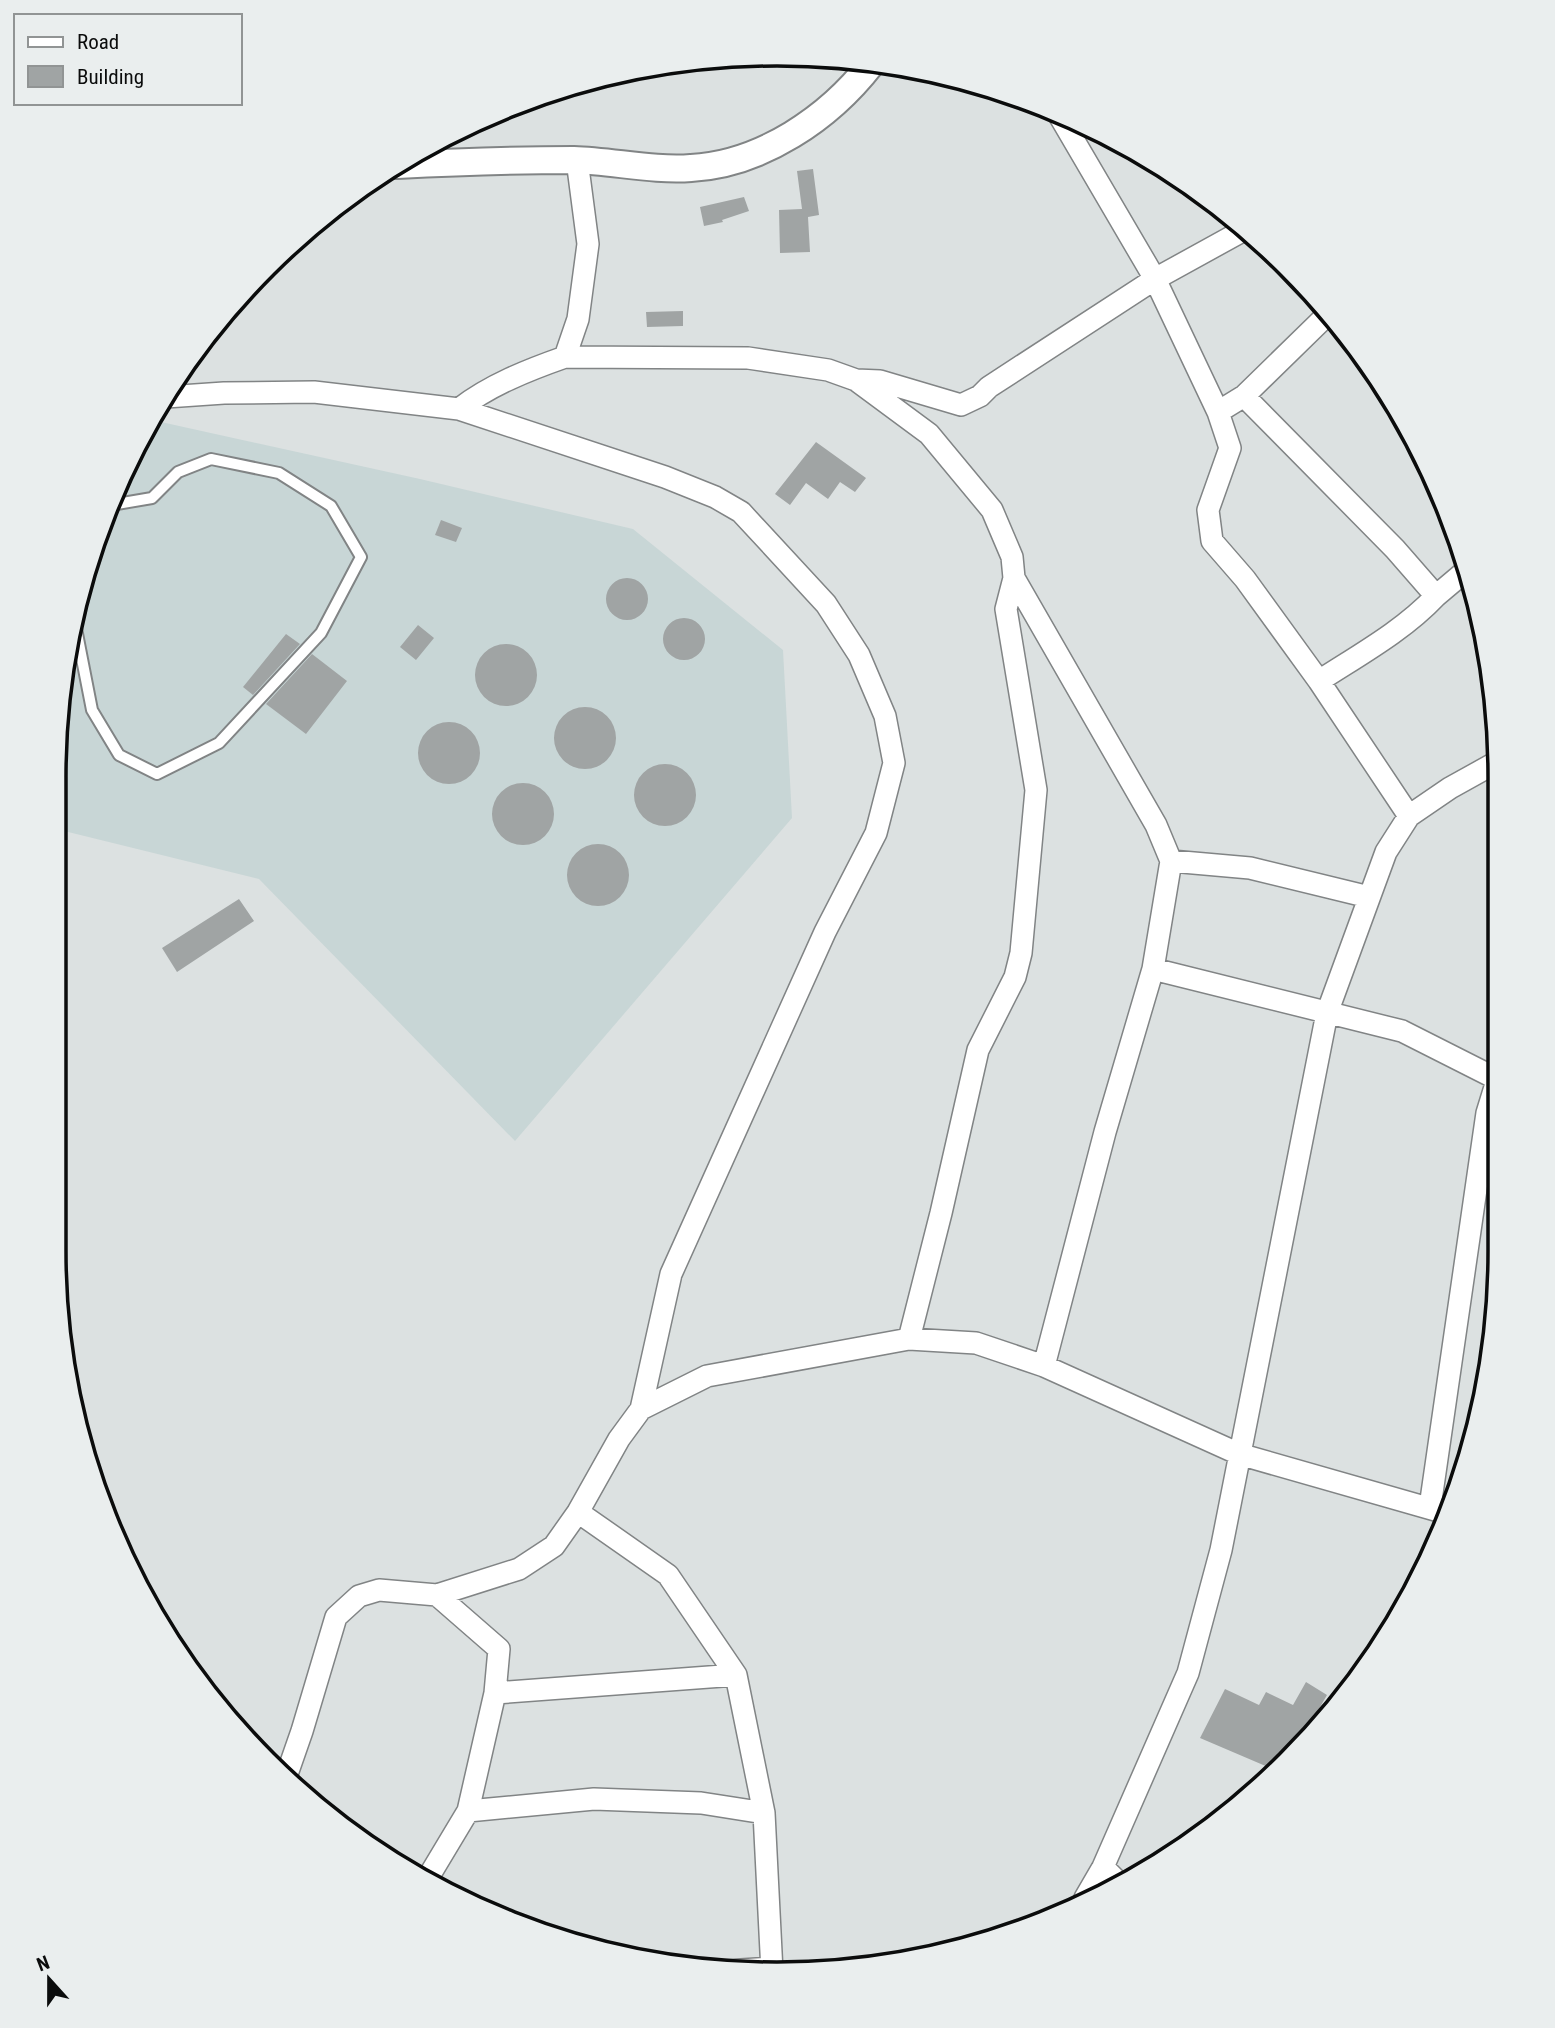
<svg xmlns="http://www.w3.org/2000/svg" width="1555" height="2028" font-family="'Roboto Condensed',sans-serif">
	<rect width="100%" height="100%" fill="#dce1e1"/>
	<!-- built -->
	<path fill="#c8d6d6" d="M152,420L420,479L633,529L783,650L792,818L515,1141L259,879L56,829V731L79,590L129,457Z"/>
	<!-- building -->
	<path fill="#a0a4a4" d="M813,169L819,215L808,217L810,252L780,253L779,210L802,209L797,171Z
		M744,197L749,211L722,220L723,222L704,226L700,207Z
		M683,311V326L647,327L646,312Z
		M816,442L866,478L855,492L840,482L828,499L806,483L790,505L775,494Z
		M441,520L462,528L456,542L435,535Z
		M606 599a21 21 0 1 1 42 0a21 21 0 1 1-42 0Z
		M663 639a21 21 0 1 1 42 0a21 21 0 1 1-42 0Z
		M418,625L434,638L416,660L400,647Z
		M286,634L300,644L253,695L243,687Z
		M475 675a31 31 0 1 1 62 0a31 31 0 1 1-62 0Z
		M312,654L347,681L306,734L266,704Z
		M554 738a31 31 0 1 1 62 0a31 31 0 1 1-62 0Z
		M418 753a31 31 0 1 1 62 0a31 31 0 1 1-62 0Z
		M634 795a31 31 0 1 1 62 0a31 31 0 1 1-62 0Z
		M492 814a31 31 0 1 1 62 0a31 31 0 1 1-62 0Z
		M567 875a31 31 0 1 1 62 0a31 31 0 1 1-62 0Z
		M239,899L254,921L177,972L162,948Z
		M1306,1682L1327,1695L1316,1714L1324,1719L1313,1733L1307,1730L1287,1764L1277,1771L1200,1738L1225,1689L1259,1705L1266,1692L1293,1705Z"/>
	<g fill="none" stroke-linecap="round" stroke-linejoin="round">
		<!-- service casing -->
		<g stroke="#818485" stroke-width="14">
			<path id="service" d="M74,618L92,710L119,755L157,774L219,743L321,633L361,557L331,506L279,473L211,459L178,472L152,498L111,505"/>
		</g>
		<!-- minor casing -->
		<g stroke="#818485" stroke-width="24">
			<path id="minor" d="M1056,110L1155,279L1218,412L1230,448L1208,510L1212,541L1245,579L1319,681L1409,816
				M577,160L588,244L578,319L565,357L748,358L828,370L856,380L929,434L992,510L1012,557L1014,578L1156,825L1171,861L1153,969L1105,1132L1044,1366
				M856,380L880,381L961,405L980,396L989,387L1155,279L1244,230
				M1244,396L1395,549L1436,596C1403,631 1359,655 1319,681
				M166,397L224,393L314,392L459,409L665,477L715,497L741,512L826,604L859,655L885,716L894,763L876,833L825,932L671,1274L641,1409L619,1439L578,1512L554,1546L519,1569L437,1595L379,1590L359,1596L336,1617L302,1731L286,1777
				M459,409C490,385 528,370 565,357
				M1218,412L1244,396L1328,314
				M1436,596L1468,569
				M1171,861L1250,868L1369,897
				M1153,969L1402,1031L1495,1078
				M909,1339L941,1213L978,1050L1015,977L1021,953L1036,790L1006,609L1014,578
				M641,1409L707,1376L909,1339L976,1343L1044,1366L1239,1454L1449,1514
				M1430,1507L1487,1113L1495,1087
				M578,1512L668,1575L736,1675L764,1813L772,1972
				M495,1693L736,1675
				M468,1811L594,1799L701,1803L764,1813
				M1103,1867L1118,1882
				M426,1881L468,1811L495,1693L499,1649L437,1595
				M1085,1898L1103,1867L1188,1673L1221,1550L1327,1013L1386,852L1409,816L1450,788L1495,763
				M725,1971L772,1968"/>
		</g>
		<!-- tertiary casing -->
		<g stroke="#818485" stroke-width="30">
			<path id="tertiary" d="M397,165C456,162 515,160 574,160C612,161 654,171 691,168C762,164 829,118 871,64"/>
		</g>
		<!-- service -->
		<use href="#service" stroke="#fff" stroke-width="10"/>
		<!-- minor -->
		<use href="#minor" stroke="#fff" stroke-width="21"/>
		<!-- tertiary -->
		<use href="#tertiary" stroke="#fff" stroke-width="26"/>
	</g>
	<!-- crop -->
	<path d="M0 0H1555V2028H0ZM777 66H777A711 711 0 0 1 1488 777V1251A711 711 0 0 1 777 1962H777A711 711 0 0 1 66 1251V777A711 711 0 0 1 777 66Z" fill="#eaeeee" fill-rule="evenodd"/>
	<path fill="none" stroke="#0b0c0c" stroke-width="3.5" d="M777 66H777A711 711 0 0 1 1488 777V1251A711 711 0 0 1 777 1962H777A711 711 0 0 1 66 1251V777A711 711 0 0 1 777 66Z"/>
	<!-- legend -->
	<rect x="14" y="14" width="228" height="91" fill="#eaeeee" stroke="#919494" stroke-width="2"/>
	<rect x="28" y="37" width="35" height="10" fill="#ffffff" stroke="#919494" stroke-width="2"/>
	<text x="77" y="49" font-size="21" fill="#0b0c0c">Road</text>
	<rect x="28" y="66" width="35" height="21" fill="#a0a4a4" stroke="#919494" stroke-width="2"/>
	<text x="77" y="84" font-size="21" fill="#0b0c0c">Building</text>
	<!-- north arrow -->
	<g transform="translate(49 1979) rotate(339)" stroke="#eaeeee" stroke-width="5" paint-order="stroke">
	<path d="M0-5L12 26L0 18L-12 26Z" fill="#0b0c0c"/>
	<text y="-10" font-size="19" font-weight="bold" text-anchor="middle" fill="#0b0c0c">N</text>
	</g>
</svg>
